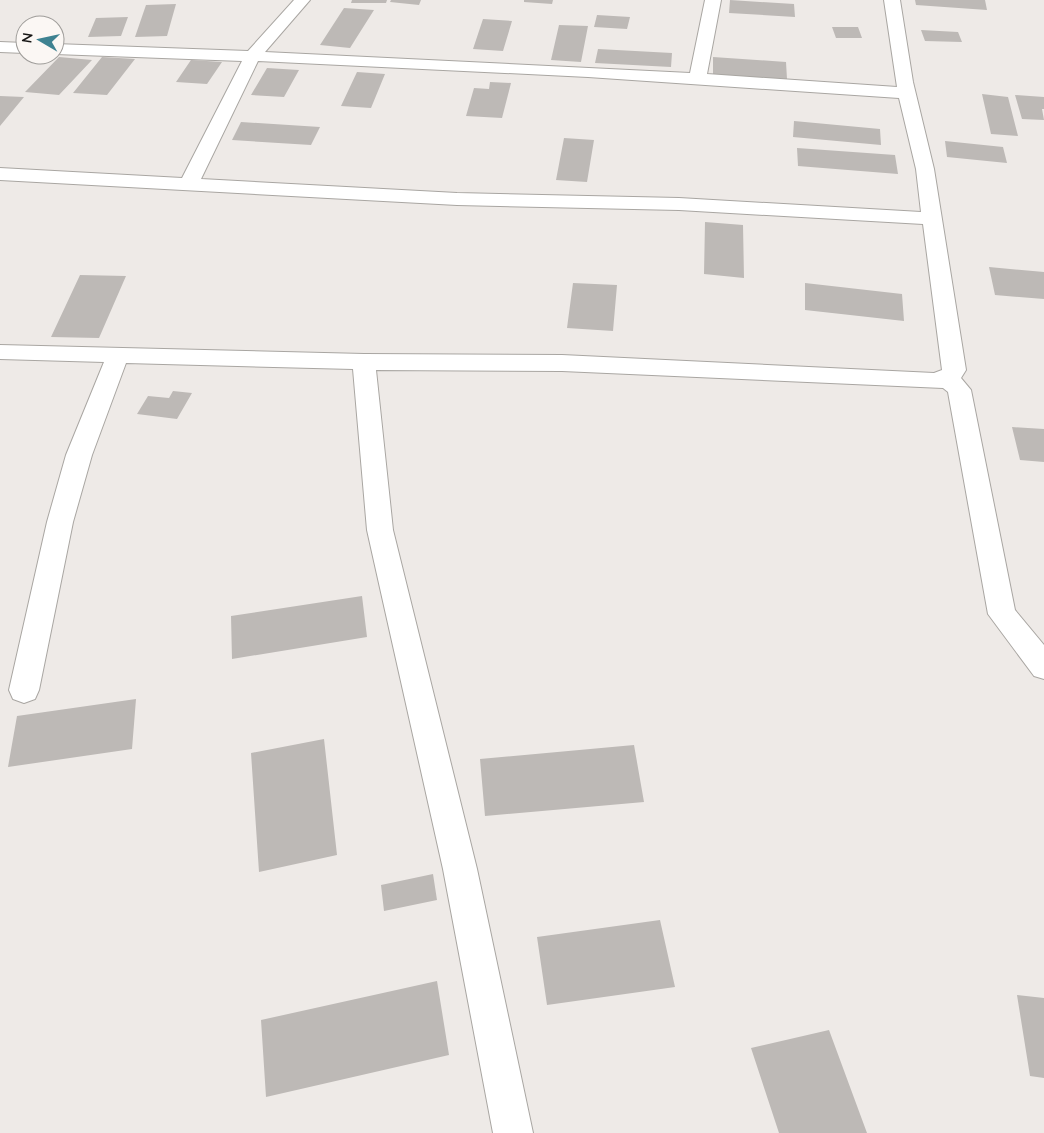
<svg xmlns="http://www.w3.org/2000/svg" width="1044" height="1133" font-family="Quicksand,sans-serif">
	<rect width="100%" height="100%" fill="#eeeae7"/>
	<!-- building -->
	<path fill="#bdb9b6" d="M352,0H387L386,3H351Z
		M391,0H421L419,5L390,2Z
		M524,0H553L552,4L524,2Z
		M730,0L794,4L795,17L729,13Z
		M915,0H985L987,10L916,5Z
		M176,4L167,36L135,37L146,5Z
		M344,8L374,10L350,48L320,45Z
		M597,15L630,17L627,29L594,27Z
		M128,17L121,36L88,37L96,18Z
		M483,19L512,21L503,51L473,49Z
		M559,25L588,26L581,62L551,60Z
		M832,27H858L862,38H836Z
		M921,30L958,32L962,42L925,41Z
		M598,49L672,53L671,67L595,63Z
		M59,57L92,60L59,95L25,92Z
		M102,57L135,59L107,95L73,93Z
		M713,57L786,62L787,79L713,75Z
		M191,60L222,62L207,84L176,82Z
		M267,68L299,70L284,97L251,95Z
		M357,72L385,74L371,108L341,106Z
		M490,82L511,83L502,118L466,116L474,88L489,89Z
		M982,94L1008,97L1018,136L991,134Z
		M1015,95L1044,97V109H1042L1044,120L1022,119Z
		M0,96L24,97L0,126Z
		M794,121L880,129L881,145L793,137Z
		M241,122L320,127L311,145L232,140Z
		M564,138L594,140L587,182L556,180Z
		M945,141L1003,147L1007,163L947,157Z
		M797,148L895,155L898,174L798,166Z
		M705,222L743,225L744,278L704,274Z
		M989,267L1044,272V299L995,295Z
		M80,275L126,276L99,338L51,337Z
		M573,283L617,285L613,331L567,328Z
		M805,283L902,294L904,321L805,310Z
		M173,391L192,393L177,419L137,414L148,396L169,398Z
		M1012,427L1044,429V462L1020,460Z
		M362,596L367,637L232,659L231,616Z
		M136,699L132,749L8,767L17,716Z
		M324,739L337,855L259,872L251,753Z
		M634,745L644,802L485,816L480,759Z
		M433,874L437,900L384,911L381,885Z
		M660,920L675,987L547,1005L537,937Z
		M437,981L449,1055L266,1097L261,1020Z
		M1017,995L1044,998V1078L1030,1076Z
		M829,1030L867,1133H779L751,1048Z"/>
	<g fill="none" stroke-linecap="round" stroke-linejoin="round">
		<!-- minor casing -->
		<g stroke="#a9a6a2" stroke-width="2">
			<path id="minor" d="M294,0H310L265,52L690,73L705,0H721L707,74L897,87L884,0H900L913,82L934,169L966,370L961,378L971,390L1015,610L1044,645V679L1034,676L988,614L948,392L943,388L562,371L376,370L393,530L477,869L533,1133H493L443,869L367,530L353,369L126,363L92,455L73,522L39,690L35,699L24,703L13,699L9,690L47,522L66,455L104,362L0,359V345L364,354L562,355L934,373L942,370L923,224L679,210L457,205L0,180V168L182,178L242,61L55,54V44L248,51ZM258,61L588,77L899,98L916,169L921,212L679,198L457,193L201,179Z
				M0,42L25,43V53L0,52Z"/>
		</g>
		<!-- minor -->
		<use href="#minor" fill="#fff" fill-rule="evenodd"/>
	</g>
	<!-- north arrow -->
	<g transform="translate(40 40) rotate(279)"><circle r="24" fill="#fbf7f4" stroke="#9f9d9a"/>
	<path d="M0-4L9 19L0 12L-9 19Z" fill="#3e8291"/>
	<text y="-8" font-size="14" font-weight="bold" text-anchor="middle" fill="#161514">N</text>
	</g>
</svg>
